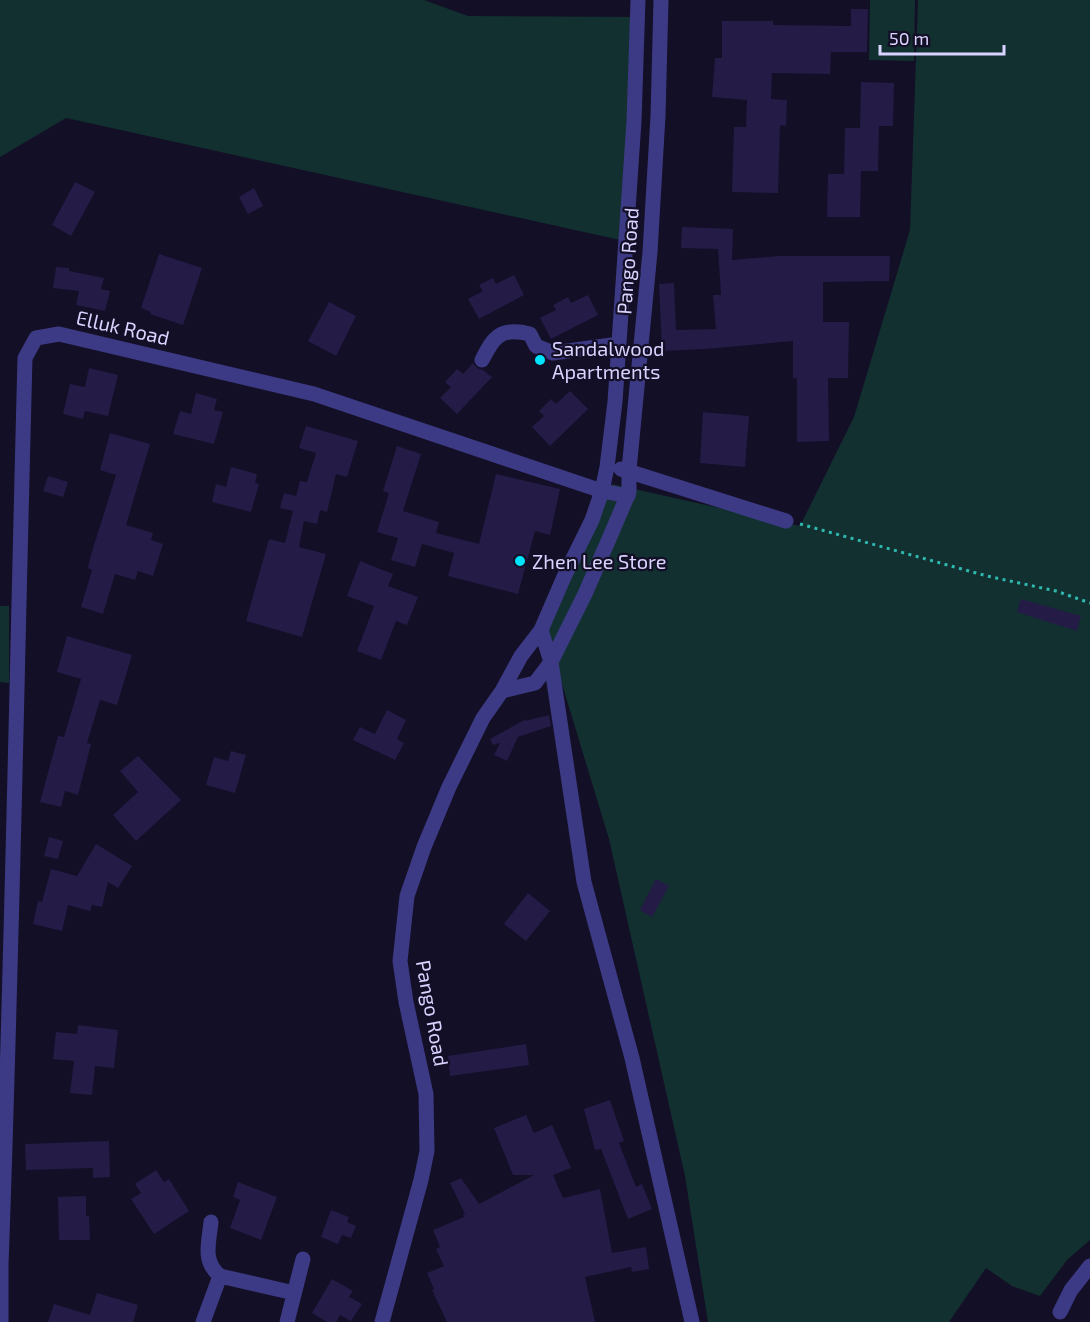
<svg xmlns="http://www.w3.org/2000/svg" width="1090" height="1322" font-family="'Exo 2',sans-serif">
	<rect width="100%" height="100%" fill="#130f26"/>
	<!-- green -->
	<path fill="#12302f" d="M0,0H424L468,16L640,17L634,243L66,118L0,157Z
		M870,0H915L914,61L869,60Z
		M918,0H1090V1240L1067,1260L1040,1296L1012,1286L986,1268L949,1322H708L685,1176L609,839L545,628L612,484L800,526L854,417L910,230Z
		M0,606H9V683L0,682Z"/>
	<!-- building -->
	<path fill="#241b47" d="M851,9H868L867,52H831L830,74L772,73L771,99L787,100L786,126L780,125L778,193L732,192L734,127H746L747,100L712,97L715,58H722V21H773V25L851,26Z
		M861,82L894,83L893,126H879L878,171H861L860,217H827L828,174H844L845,128H860Z
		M75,182L95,192L71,236L52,225Z
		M254,188L263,206L248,214L239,197Z
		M682,227L733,229L732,260L779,256H890L889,281L823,282V322H849L848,378H828L829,441L797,442V378H793V341L705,349L662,351L659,284L674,283L676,330L716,329L713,295H721L718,249L681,248Z
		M159,254L202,268L183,325L150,314L151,312L141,308Z
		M56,267L69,268V271L104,278L101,289L110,291L105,311L76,305L79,291L53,288Z
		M514,275L524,295L479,319L468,299L483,291L479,285L493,278L496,284Z
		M588,295L598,315L551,339L540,318L556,310L553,305L568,297L571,303Z
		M329,302L356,316L336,356L308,341Z
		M473,363L477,368L483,370L492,377L457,414L440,398L451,387L445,382L457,369L463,374Z
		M89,368L118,375L108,416L85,411L83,419L63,414L70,384L85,387Z
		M570,391L588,409L550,446L532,427L544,416L539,411L551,399L556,404Z
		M196,393L217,399L214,410L223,412L214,444L173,434L180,411L191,414Z
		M703,412L749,416L745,467L700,463Z
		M306,426L358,441L347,477L336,474L327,512L320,510L317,524L304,521L299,547L326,554L302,637L246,621L269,539L285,543L293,511L280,508L284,493L296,496L300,481L307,482L316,453L299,448Z
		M110,433L150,444L126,525L153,533L151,540L163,544L153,576L138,571L135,580L115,574L103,614L81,607L92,570L88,568L90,558L116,475L100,470Z
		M397,446L421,454L403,511L439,522L436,533L479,544L496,474L560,489L550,535L535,531L518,594L448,576L454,553L422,544L415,567L391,560L398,538L377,532L389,493L383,491Z
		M231,467L257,474L255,483L259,484L251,512L212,502L216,484L226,487Z
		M48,476L68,482L63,497L43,491Z
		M360,561L393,574L388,586L418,597L407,625L396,621L381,660L357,651L374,606L347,596Z
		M1021,599L1081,616L1077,631L1017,612Z
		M67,636L132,655L117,705L100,700L87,743L91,744L78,795L65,791L61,807L40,802L58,736L64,737L81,679L57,672Z
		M387,710L406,720L397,739L404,743L395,760L353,740L360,727L375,734Z
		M549,715L551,726L518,737L507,761L494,755L500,743L493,745L490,739L526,719L525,721Z
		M231,751L246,755L235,793L206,785L214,757L228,761Z
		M138,756L181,800L136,841L113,815L138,792L120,771Z
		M49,837L63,841L58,859L44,856Z
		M96,844L132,866L118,888L108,882L102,907L92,905L90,911L68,905L62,931L33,924L38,901L42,902L51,869L77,876Z
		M656,879L669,886L652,917L640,910Z
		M528,893L550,911L526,941L504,924Z
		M78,1025L118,1030L114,1068L95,1066L92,1095L70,1093L74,1061L53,1059L56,1032L77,1034Z
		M526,1044L529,1065L450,1076L448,1056Z
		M610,1100L624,1141L619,1143L636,1187L642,1184L652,1209L628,1219L601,1149L595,1150L584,1109Z
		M526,1115L534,1133L552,1125L571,1168L553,1175L563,1198L600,1189L612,1253L646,1247L649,1269L632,1272L631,1267L585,1277L595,1322H447L432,1290L434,1289L427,1273L444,1266L436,1249L440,1247L433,1230L464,1217L463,1215L465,1214L450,1183L461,1178L479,1204L534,1175H513L494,1128Z
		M109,1141L110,1177L93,1178V1168L26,1170L25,1144Z
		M156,1170L164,1182L169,1179L189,1211L154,1234L131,1199L141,1193L135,1184Z
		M238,1182L277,1197L261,1240L230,1228L240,1200L233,1197Z
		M86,1196V1216H89L90,1240H59L58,1197Z
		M331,1210L349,1217L347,1222L356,1226L351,1238L342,1235L338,1244L321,1237Z
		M332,1279L353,1291L349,1297L362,1304L351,1321L340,1315L336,1322H327L312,1313Z
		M97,1293L138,1305L133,1322H48L54,1304L90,1315Z"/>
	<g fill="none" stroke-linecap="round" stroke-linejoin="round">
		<!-- path -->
		<path stroke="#2fb8b0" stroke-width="3" stroke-dasharray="3 4.5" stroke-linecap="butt" d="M800,524L987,576L1056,591L1090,603"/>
		<!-- minor -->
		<path stroke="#3d3a85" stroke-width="15" d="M482,360C494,336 501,327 530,334L536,346L553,353L619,344
			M621,469L786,521
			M541,630L551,662L584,882L632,1058L692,1322
			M502,691L535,683L551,662L585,594L612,532L629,492V470L650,252L658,116L661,0
			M220,1276L294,1293
			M1060,1312L1071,1290L1090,1266
			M1,1322V1265C12,963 17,661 25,358L36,338L59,334L314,394L602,491L628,496
			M203,1322L220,1276C202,1261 209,1243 211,1222
			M287,1322L303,1259
			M382,1322L421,1180L427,1151L426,1094L406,1002L400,961L407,896L424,847L449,787L483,718L502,691L521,656L541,630L564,577L592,520L602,491L607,467L615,402L634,121L638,0"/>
	</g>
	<!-- markers -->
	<g fill="#00e5ff" stroke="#130f26" stroke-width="2">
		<circle cx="540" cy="360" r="6"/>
		<circle cx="520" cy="561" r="6"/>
	</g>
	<g text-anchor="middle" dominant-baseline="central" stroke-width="4.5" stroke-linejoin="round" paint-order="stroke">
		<!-- street labels -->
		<g font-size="20" fill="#d9d4ff" stroke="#130f26">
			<text transform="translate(627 261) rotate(-86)">Pango Road</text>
			<text transform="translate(123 327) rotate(13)">Elluk Road</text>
			<text transform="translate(433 1013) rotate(80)">Pango Road</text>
		</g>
		<!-- poi labels -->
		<g font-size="20" fill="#d9d4ff" stroke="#130f26" text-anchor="start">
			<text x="552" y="348">Sandalwood<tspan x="552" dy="23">Apartments</tspan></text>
			<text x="532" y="561">Zhen Lee Store</text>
		</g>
	</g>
	<!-- scale -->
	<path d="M880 45v9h124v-9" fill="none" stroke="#d9d4ff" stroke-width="3"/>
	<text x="889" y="45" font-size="18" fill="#d9d4ff" stroke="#130f26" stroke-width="4.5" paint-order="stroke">50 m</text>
</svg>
